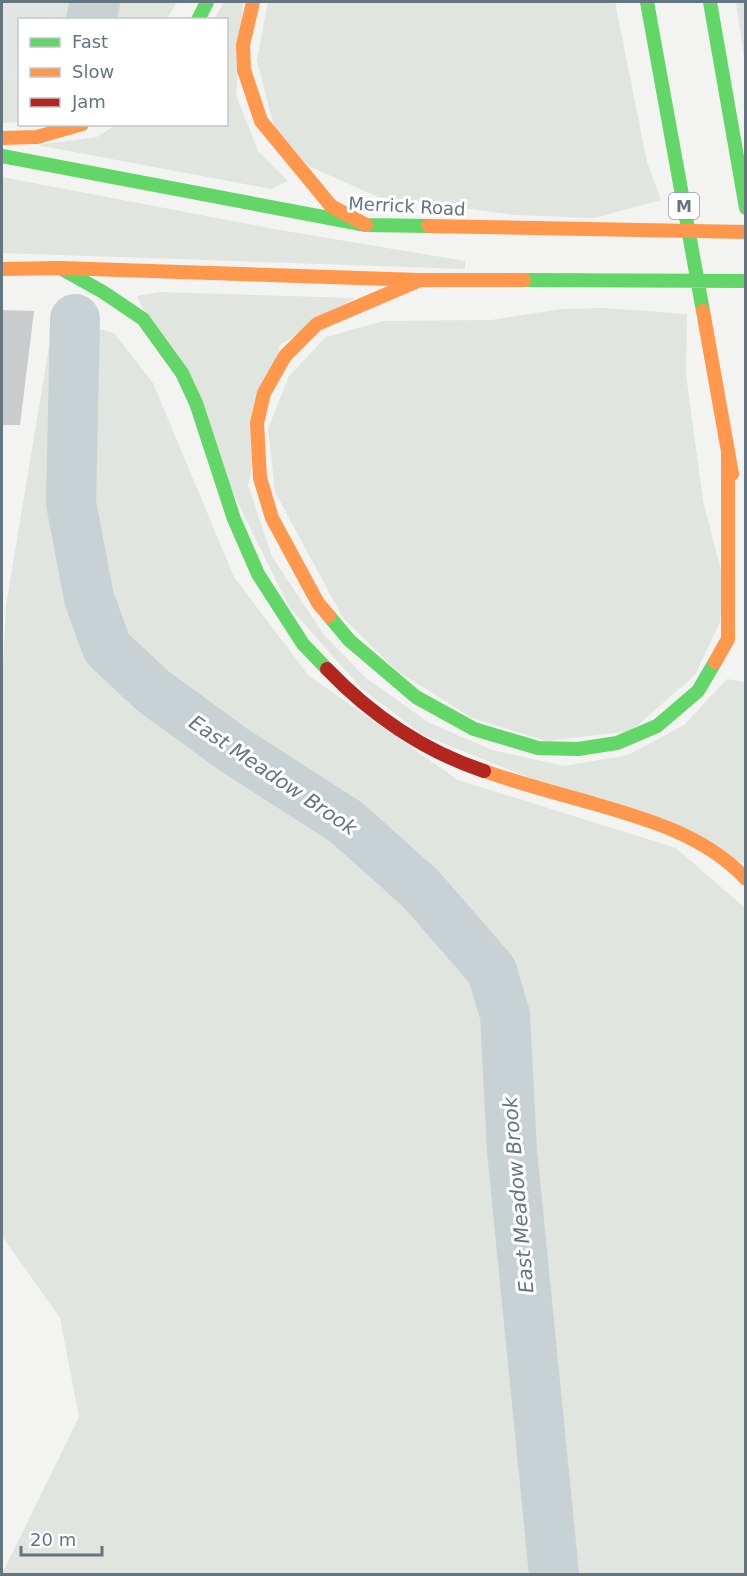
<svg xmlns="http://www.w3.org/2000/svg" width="747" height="1576" font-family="'DejaVu Sans',sans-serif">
	<rect width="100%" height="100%" fill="#f3f3f1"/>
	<!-- built -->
	<path fill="#e3e5e4" d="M2,2H63L58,19L20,20L19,80L2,79Z"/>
	<!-- green -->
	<path fill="#e1e5df" d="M63,2H177L167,19H58Z
		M224,2H243L236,95L258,151L288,181L271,189L37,145L97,137L115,125L226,124V20L214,19Z
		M268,2H615L647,162L661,200L594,218L516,215L378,197L309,166L274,127L257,60Z
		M736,2H745V65Z
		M2,79L19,80V122L2,123Z
		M2,177L274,229L465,261V269L2,253Z
		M160,292L355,298L280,345L248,485L272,557L324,635L366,678L428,722L492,750L564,766L628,755L684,725L727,679L745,682V864L425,736L363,690L289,607L137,296Z
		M605,308L687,314L686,374L703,501L723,578L720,622L695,675L631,731L547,741L472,718L397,671L343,618L275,492L268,429L289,376L326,337L384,321L491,320L562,309Z
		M54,317L114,333L153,383L234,577L309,676L458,780L676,848L745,908L746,1574H2L79,1417L60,1318L2,1236V686L6,606Z"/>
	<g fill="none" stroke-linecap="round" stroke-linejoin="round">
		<!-- river -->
		<path stroke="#c8d1d3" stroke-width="50" d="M91,20L95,2
			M75,319L71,503L89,598L107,648L153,691L234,750L346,822L421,889L492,971L505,1015L512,1151L554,1574"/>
	</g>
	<!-- building -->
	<path fill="#cacbcc" d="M2,310L34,311L20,425H2Z"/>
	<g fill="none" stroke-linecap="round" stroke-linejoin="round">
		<!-- fast -->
		<path stroke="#63d668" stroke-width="14" d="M647,2L703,311
			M710,2L746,208
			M198,20L207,2
			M2,156L366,225L428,226
			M60,268L103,292L143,319L182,373L196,403L234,519L258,574L303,644L327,669
			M524,280L746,281
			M329,616L349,640L416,697L474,729L538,748L578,749L617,743L657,726L698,691L715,662"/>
		<!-- slow -->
		<path stroke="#ff974d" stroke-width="14" d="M253,2L243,45L244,70L261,121L331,206L366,225
			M2,138L37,137L82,124
			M428,226L746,232
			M2,269L60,268L420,280H524
			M703,311L732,474
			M329,616L318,603L272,518L260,478L257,423L264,393L285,356L317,324L420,280
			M715,662L728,639V452
			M484,771C516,782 548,791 581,800C640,817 703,833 746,879"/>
		<!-- jam -->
		<path stroke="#b3261e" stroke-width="14" d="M327,669C370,714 424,751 484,771"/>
	</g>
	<g text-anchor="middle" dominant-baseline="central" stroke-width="6" stroke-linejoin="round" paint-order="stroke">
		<!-- shield labels -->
		<rect fill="#fff" stroke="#929ea6" stroke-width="1.5" x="669" y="193" width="30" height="26" rx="4.5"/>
		<g font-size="16" font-weight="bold" fill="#647580">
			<text x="684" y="206">M</text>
		</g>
		<!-- street labels -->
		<g font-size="18" fill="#647580" stroke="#fff">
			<text transform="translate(407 206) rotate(3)">Merrick Road</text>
		</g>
		<!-- water labels -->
		<g font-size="20" font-style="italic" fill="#60777e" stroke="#fff">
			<text transform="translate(273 775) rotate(34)">East Meadow Brook</text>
			<text transform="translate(518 1195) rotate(-95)">East Meadow Brook</text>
		</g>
	</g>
	<!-- border -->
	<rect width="747" height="1576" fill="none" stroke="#647580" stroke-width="6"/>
	<!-- legend -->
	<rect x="18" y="18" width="210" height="108" fill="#ffffff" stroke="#c1c8cc" stroke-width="1.5"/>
	<rect x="30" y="38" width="30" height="9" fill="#63d668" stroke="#c1c8cc" stroke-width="1.5"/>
	<text x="72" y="48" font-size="18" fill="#647580">Fast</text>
	<rect x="30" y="68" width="30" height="9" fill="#ff974d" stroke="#c1c8cc" stroke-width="1.5"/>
	<text x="72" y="78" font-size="18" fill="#647580">Slow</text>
	<rect x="30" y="98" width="30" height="9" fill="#b3261e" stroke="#c1c8cc" stroke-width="1.5"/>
	<text x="72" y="108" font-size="18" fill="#647580">Jam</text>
	<!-- scale -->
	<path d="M21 1546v9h81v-9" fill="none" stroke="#647580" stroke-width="3"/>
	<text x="30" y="1546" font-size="18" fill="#647580" stroke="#ffffff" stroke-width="4.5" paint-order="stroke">20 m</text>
</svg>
